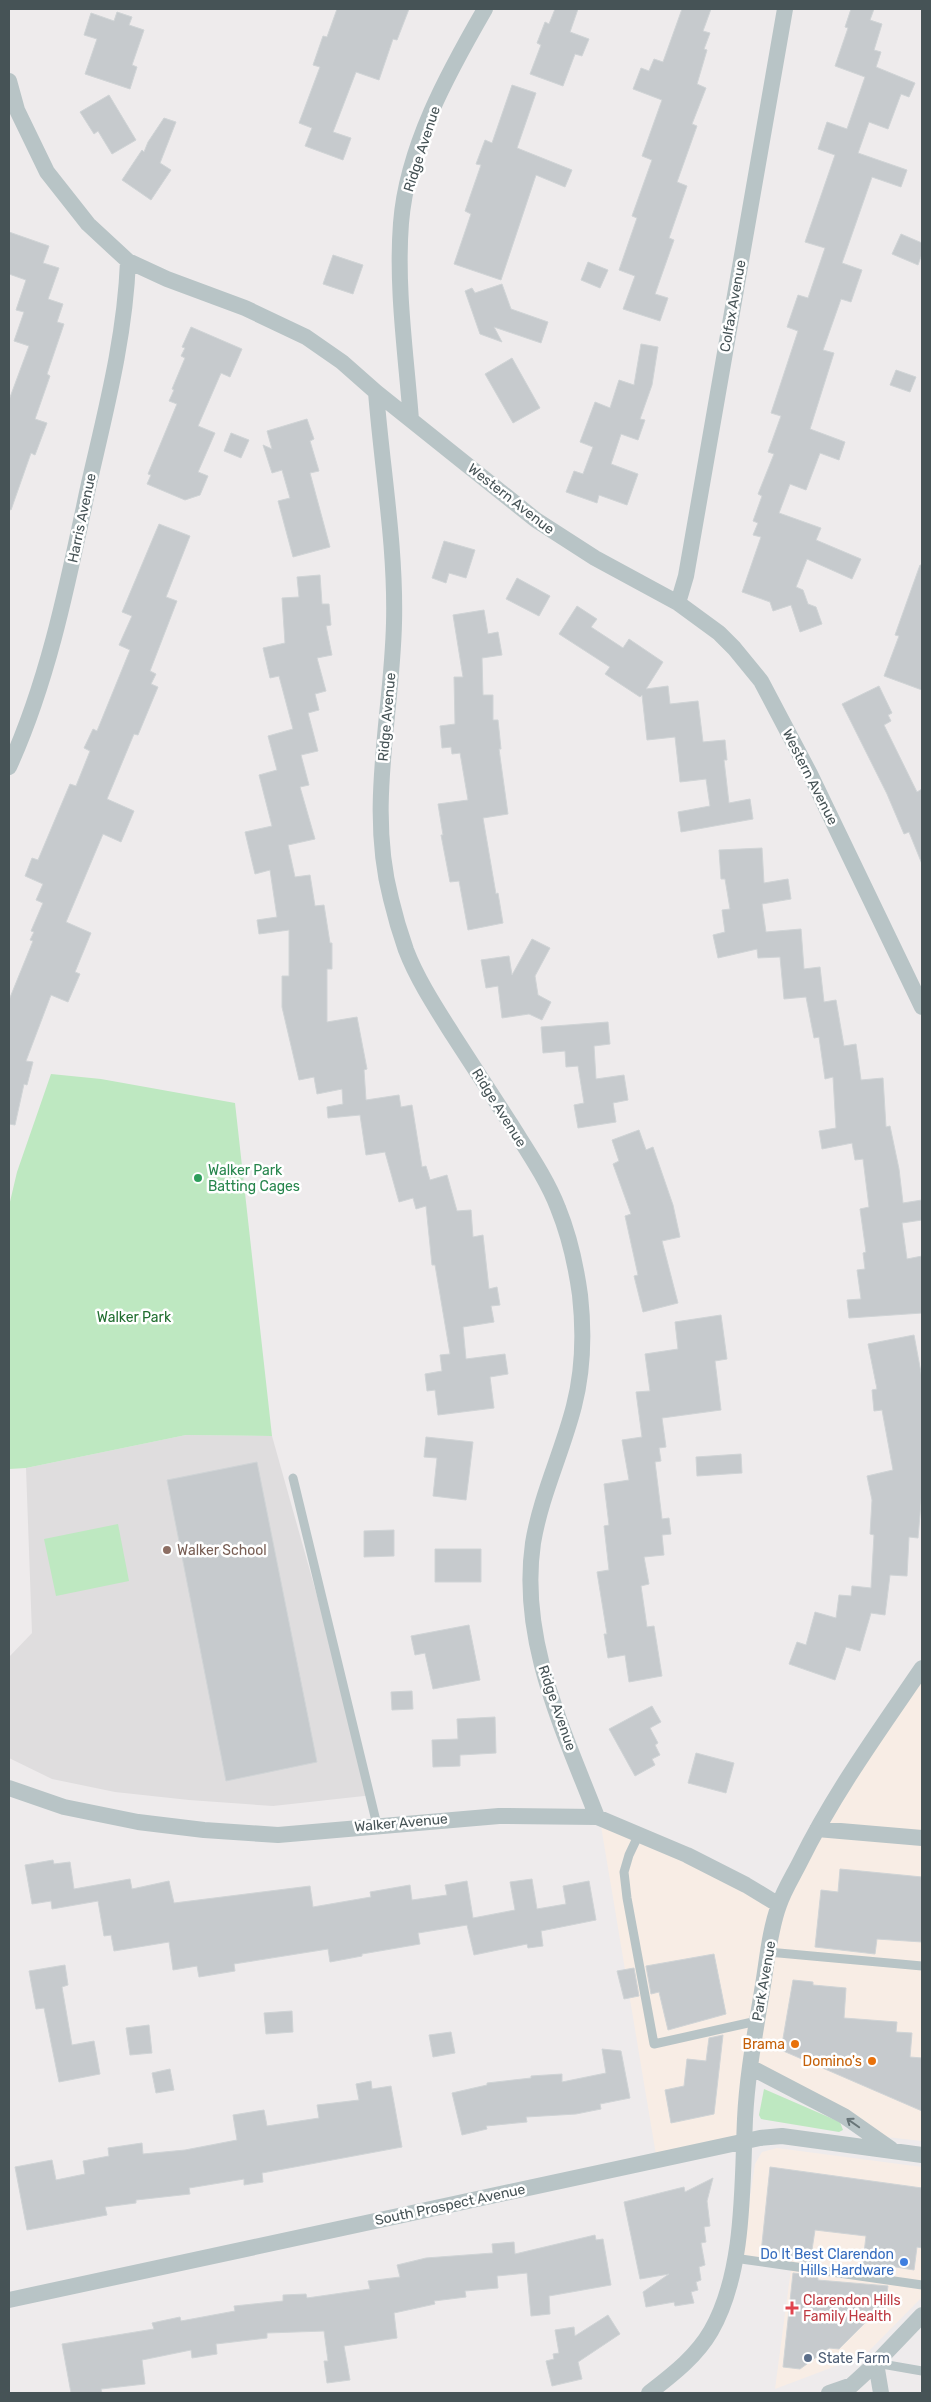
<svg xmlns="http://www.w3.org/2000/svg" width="931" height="2402" font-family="Rubik,sans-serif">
	<rect width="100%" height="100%" fill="#eeebec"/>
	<!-- commercial -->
	<path fill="#f8ede5" d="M922,1678V1833L826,1824Z
		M601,1826L681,1859L774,1903L738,2138L656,2155Z
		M820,1833L922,1842V2141L886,2137L756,2066L773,1949L786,1904Z
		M777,2148L922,2167V2297L865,2355L775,2389L791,2269L740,2263L755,2164L762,2152Z"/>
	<!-- education -->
	<path fill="#dfddde" d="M186,1435L272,1436L373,1795L273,1806L189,1800L115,1792L52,1779L9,1758V1657L32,1633L26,1468Z"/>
	<!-- green -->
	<path fill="#bee8c1" d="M51,1074L101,1079L235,1103L272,1436L186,1435L26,1468L9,1469V1206L17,1172Z
		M118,1524L129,1581L56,1596L44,1539Z
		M764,2089L840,2122L843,2130L839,2132L761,2119L759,2115Z"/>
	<!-- building -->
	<path fill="#c6cacd" stroke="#d0d4d6" d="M337,9H409L397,40L393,39L379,80L356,72L333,132L351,138L343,160L305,146L312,128L299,123L320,67L313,65L323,36L327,37Z
		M555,9H578L570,32L589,39L582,56L575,54L563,86L530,74L541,45L537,43L545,22L549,24Z
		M682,9H711L703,31L710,33L704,49L707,50L697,84L706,88L692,124L697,126L677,182L687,186L669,238L674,240L655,294L668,298L660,321L623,309L635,276L619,270L637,218L632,216L652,160L642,156L662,100L633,89L641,68L649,71L654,59L663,62Z
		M851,9H874L870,20L882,24L874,50L881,52L876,67L915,83L909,97L901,94L888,129L869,122L858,153L907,170L901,187L872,177L842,263L862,270L851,302L841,299L823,350L834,353L810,429L845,442L839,460L820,453L806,490L790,484L779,513L821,528L816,540L861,559L852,579L807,559L796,587L803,590L808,604L816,607L822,624L800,632L791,605L773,611L770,602L742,592L761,537L753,535L758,523L753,521L762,496L758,494L774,454L768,452L781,416L771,413L798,331L787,327L798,295L808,298L825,248L805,242L835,155L818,149L827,122L847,129L865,77L835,66L848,28L845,27Z
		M117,12L132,17L129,25L144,30L132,65L137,67L130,89L85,74L97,39L84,35L91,13L114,21Z
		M512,85L536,93L517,148L572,170L565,187L536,175L501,280L454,264L471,214L465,211L481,165L476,164L485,140L492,143Z
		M109,95L136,140L112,154L98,131L94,134L80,112Z
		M164,118L176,122L160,163L171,170L151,200L122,180L142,150L144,152L148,142Z
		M9,232L49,246L43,263L59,268L48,299L63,304L57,322L64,324L47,374L50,376L35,419L47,423L35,455L31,453L11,510L9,509V400L29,346L14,341L24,312L16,310L26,280L9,274Z
		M901,234L922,243V254L918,265L892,254Z
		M333,255L363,265L353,294L323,284Z
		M588,262L608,270L600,288L581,280Z
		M502,284L511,309L548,322L541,343L494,327L502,342L480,334L465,291L472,288L475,293Z
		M191,327L242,349L230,377L221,373L198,426L215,433L198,472L208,476L200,495L185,500L147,484L151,475L148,474L177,404L169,401L174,390L172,389L185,358L181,356L185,348L182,347Z
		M641,344L658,347L652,385L640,419L645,420L638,440L621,434L611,464L638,474L627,505L599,495L597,503L566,492L574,471L583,474L593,447L580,442L595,402L610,408L619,380L634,385Z
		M512,358L540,408L513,423L485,374Z
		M896,370L916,377L910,392L890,385Z
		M307,419L314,439L310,441L319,471L310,473L330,547L293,557L278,501L290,498L282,470L272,473L263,445L272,449L267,431Z
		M231,433L249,440L241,458L224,451Z
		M159,524L190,536L166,597L177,601L150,671L156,674L151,684L158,687L138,735L134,734L107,799L134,811L121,842L103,834L66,922L91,933L75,972L80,974L68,1002L51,995L26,1061L33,1062L27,1085L24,1084L15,1125L9,1124V1000L33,941L30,940L34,932L31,931L43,903L36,900L43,884L25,876L32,858L38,860L70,784L76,786L90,751L84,748L93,729L97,731L130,650L119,645L132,616L122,612Z
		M444,541L475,550L466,578L449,573L446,583L432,578Z
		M920,565H922V690L884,676L899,636L895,635Z
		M320,575L322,604H329L331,625L326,626L332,655L317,658L326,691L315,694L319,710L308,713L318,751L301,755L309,785L300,787L315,839L288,845L295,877L310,875L315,906L324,905L330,943H332V969H327V1022L357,1017L367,1069L364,1070L366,1100L399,1095L401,1107L412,1105L422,1167L426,1166L430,1180L447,1175L457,1211L471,1210L473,1237L483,1235L489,1289L497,1287L500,1305L491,1306L494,1322L463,1327L466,1359L505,1354L508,1374L490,1377L494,1408L438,1415L435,1390L427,1391L425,1374L442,1371L440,1355L450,1354L435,1265H432L426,1206L416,1209L413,1198L399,1202L385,1152L366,1155L360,1115L328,1118L327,1107L343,1104L342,1089L317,1094L314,1077L299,1080L282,1007V976H289V930L259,934L257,920L277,917L270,870L255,874L245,832L272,826L259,775L277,770L268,736L293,729L279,676L270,678L263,648L285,643L282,598L299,597L297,577Z
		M517,578L550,596L539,616L506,599Z
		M577,606L597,619L591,627L623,648L629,639L663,662L646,689L668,686L670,704L698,701L703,742L725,740L727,760H724L729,803L750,799L753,819L681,832L678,812L710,806L706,779L680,782L675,737L647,740L642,695L640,697L605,674L610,667L559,634Z
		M484,610L488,634L498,632L502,655L482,658L483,695H493V720H498L501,749H499L508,814L483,818L496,894L498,893L503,923L468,930L459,881L450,882L441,835H443L438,804L468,800L460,753L452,754L451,747L442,748L440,726L455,724L454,677H463L453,615Z
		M879,686L892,713L888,715L891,721L884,725L917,792L922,789V864L909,832L904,834L887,794L842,704Z
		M762,848L764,883L788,879L791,899L762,904L766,932L801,929L804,969L820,967L824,1002L836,1000L844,1046L856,1044L861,1080L883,1078L886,1127L890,1126L899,1169L903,1203L922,1200V1220L902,1223L907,1259L922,1256V1313L849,1318L847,1300L861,1299L857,1270L865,1269L863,1253L866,1252L860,1209L869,1207L863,1159L855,1160L852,1143L822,1149L819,1131L836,1128L833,1077L825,1079L819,1037L814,1038L806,997L784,999L780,957L758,958L757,949L718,958L713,935L725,932L722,910L730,909L725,879H721L719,850Z
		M532,939L550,948L535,976L538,995L551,1002L542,1020L529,1014L502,1018L498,986L486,988L481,960L509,956L512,975Z
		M608,1022L610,1044L594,1046L596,1079L624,1075L628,1100L613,1103L616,1122L578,1128L574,1105L584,1103L578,1066L566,1067L565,1051L543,1053L541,1027Z
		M639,1130L646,1150L653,1147L673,1205L680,1237L662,1241L678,1303L643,1312L634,1276L638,1275L625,1216L631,1214L613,1164L619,1161L612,1140Z
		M721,1315L727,1359L715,1361L721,1410L662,1418L666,1447L659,1448L661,1461L655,1462L662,1519L669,1518L671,1534L662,1535L664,1555L644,1557L649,1584L641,1586L647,1627L654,1626L662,1676L629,1682L625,1655L608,1658L604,1634H607L597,1572L609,1570L604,1526L609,1525L604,1484L629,1480L622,1440L642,1437L636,1392L650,1391L645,1354L678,1349L675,1322Z
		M914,1335L922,1378V1492L918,1538L909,1537L907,1576L890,1575L885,1615L871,1613L860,1651L846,1647L835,1680L789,1664L797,1642L806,1645L815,1612L836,1618L839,1595L851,1596L852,1586L871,1588L874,1535L870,1534L872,1500L867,1476L893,1470L882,1410L874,1411L872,1390L877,1389L868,1344Z
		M426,1437L473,1442L466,1500L433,1496L437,1458L424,1457Z
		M741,1454L742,1473L697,1476L696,1457Z
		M257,1462L317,1762L226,1781L167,1480Z
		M394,1530V1556L364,1557V1531Z
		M435,1549H481V1582H435Z
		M469,1625L480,1680L433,1689L425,1653L415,1655L411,1636Z
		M412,1691L413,1709L392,1710L391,1692Z
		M652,1706L661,1722L650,1728L658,1743L655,1745L660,1755L652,1759L655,1765L635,1776L609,1729Z
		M495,1717L496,1753L460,1755V1766L433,1767L432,1740L458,1739L457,1719Z
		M696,1753L734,1763L726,1793L688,1783Z
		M53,1860L54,1864L70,1862L74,1889L130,1879L132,1889L169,1881L174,1903L310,1886L313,1907L371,1897L370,1892L410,1885L412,1900L447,1895L445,1885L467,1881L473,1918L515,1910L510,1882L532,1879L537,1909L566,1904L563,1886L589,1881L596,1920L541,1931L543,1946L528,1948L527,1944L474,1955L467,1925L418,1933L420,1944L362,1954V1956L330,1962L328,1949L234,1964L235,1971L199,1977L197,1966L173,1970L169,1942L114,1951L111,1935L104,1936L98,1901L52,1909L51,1901L32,1904L25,1865Z
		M840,1869L922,1877V1942L877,1939L875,1954L815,1947L821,1890L838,1892Z
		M714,1954L726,2014L668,2030L659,1992L651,1994L646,1966Z
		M65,1965L68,1985L62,1987L72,2045L94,2041L100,2074L59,2082L44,2008L36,2009L29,1971Z
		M634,1968L639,1996L624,1999L617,1971Z
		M793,1980L813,1982V1985L846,1988L844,2018L897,2022L896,2032L912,2033L910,2057L922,2058V2111L781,2050Z
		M292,2011L293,2032L266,2034L264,2013Z
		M149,2025L152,2053L130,2055L126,2028Z
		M451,2032L455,2053L433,2057L429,2035Z
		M723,2035L714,2114L671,2123L665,2090L684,2086L687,2059L706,2061L709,2038Z
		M602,2049L621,2051L630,2098L600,2104L601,2109L576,2114L526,2117L527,2122L486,2126L487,2129L462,2135L452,2093L487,2085V2083L531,2078V2076L562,2074V2082L606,2073Z
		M170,2069L174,2090L156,2093L152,2073Z
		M371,2081L372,2089L391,2086L402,2147L262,2173L263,2182L244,2185V2179L189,2188L190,2194L136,2200V2203L105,2207L107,2215L27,2230L15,2167L52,2160L56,2180L85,2174L83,2161L109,2156L108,2148L142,2143L143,2154L185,2150L237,2140L233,2115L264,2110L267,2126L319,2118L317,2105L359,2100L356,2084Z
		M770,2167L922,2188V2248L917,2247L914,2270L890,2266L889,2274L862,2270L866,2236L815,2230L810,2263L794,2260V2257L761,2253Z
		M713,2178L707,2201L710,2226L704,2227L706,2242L701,2243L705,2265L699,2267L701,2280L696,2282L698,2290L691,2292L694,2303L675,2306L674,2302L646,2307L643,2292L669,2274L640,2279L624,2202L684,2187L685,2192Z
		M595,2235L596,2240L603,2239L611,2285L549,2296L550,2314L531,2316L527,2273L497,2276L498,2288L465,2291L466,2297L434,2301L435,2304L394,2313L397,2338L344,2346L350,2380L327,2383L324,2361H328L324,2331L267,2333V2338L216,2344L217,2354L192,2358L191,2350L142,2360L145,2384L101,2389L102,2393H71L62,2344L154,2329L152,2323L180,2317L181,2321L235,2311L234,2306L283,2301V2295L306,2294L307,2298L370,2289L368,2281L400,2277L397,2265L426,2258L493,2253L492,2244L514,2242L515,2254Z
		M793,2273L818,2276V2280L888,2286L885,2308L881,2307L839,2349L829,2348L800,2369L783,2367Z
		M608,2315L620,2334L578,2362L582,2379L552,2386L546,2361L554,2359L553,2354L559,2353L555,2330L574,2327L575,2336Z"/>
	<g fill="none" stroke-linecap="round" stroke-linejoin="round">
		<!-- lane -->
		<path stroke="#b8c4c6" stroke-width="9" d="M293,1478L377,1825
			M639,1834L629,1855L624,1872L627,1898L654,2044L757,2021
			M768,1952L922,1966
			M734,2258L922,2285
			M876,2363L922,2371"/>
		<!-- street -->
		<path stroke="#b8c4c6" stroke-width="16" d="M9,81L17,110L47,172L88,224L128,261L167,279L245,308L306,337L342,362L376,392L536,520L595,558L678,603L719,633L734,648L761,681L810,774L922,1007
			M376,392C382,469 396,546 394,623C392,715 367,808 391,899C395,916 400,933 406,950C417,979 436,1008 453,1035C472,1064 491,1094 510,1123C526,1149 547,1179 558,1208C569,1235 576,1266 580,1295C584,1331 583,1371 574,1406C562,1453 541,1495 533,1543C519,1640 563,1729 597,1817
			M411,420C406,354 396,288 401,223C407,147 448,73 485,9
			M678,603L686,576L785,9
			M9,767C49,679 68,582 88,488C105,413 125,339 128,261
			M9,1788L64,1807L138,1822L204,1830L278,1835L499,1816L597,1817L687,1855L746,1885L779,1905
			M817,1829L922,1838
			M750,2067L844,2116L891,2149
			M9,2300L760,2138L782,2136L922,2155
			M876,2363L881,2393
			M649,2393C672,2375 696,2357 711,2331C745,2272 742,2185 745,2119C747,2076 755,2034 762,1991C767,1963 769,1932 779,1905C784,1890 793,1876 800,1862C834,1793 879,1731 922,1668
			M829,2393L852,2385L876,2363L922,2315"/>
	</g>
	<!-- one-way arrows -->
	<defs><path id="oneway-shaft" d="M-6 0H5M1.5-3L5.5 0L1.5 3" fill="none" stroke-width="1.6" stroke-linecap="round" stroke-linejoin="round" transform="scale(1.25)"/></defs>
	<use stroke="#687578" href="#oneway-shaft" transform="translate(853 2123) rotate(-145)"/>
	<!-- markers -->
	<circle fill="#2e9e5b" stroke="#fff" stroke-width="2" cx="198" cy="1178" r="5"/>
	<circle fill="#8d6e63" stroke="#fff" stroke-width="2" cx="167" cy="1550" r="5"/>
	<g fill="#e8710a" stroke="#fff" stroke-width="2">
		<circle cx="795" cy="2044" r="5"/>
		<circle cx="872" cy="2061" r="5"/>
	</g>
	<circle fill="#3f7fe0" stroke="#fff" stroke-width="2" cx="904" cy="2262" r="5"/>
	<path fill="#e0444e" stroke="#fff" stroke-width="2" d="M789.5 2300.5h5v5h5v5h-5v5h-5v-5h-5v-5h5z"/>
	<circle fill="#5c6f8a" stroke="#fff" stroke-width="2" cx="808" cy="2358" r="5"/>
	<g text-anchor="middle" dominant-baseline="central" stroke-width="5" stroke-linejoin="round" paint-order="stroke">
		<!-- street labels -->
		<g font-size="14" fill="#465356" stroke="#fff">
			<text transform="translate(422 149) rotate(-72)">Ridge Avenue</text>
			<text transform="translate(733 306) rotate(-80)">Colfax Avenue</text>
			<text transform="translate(511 499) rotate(38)">Western Avenue</text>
			<text transform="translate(82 518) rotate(-78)">Harris Avenue</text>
			<text transform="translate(387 717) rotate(-85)">Ridge Avenue</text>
			<text transform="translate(810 777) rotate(63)">Western Avenue</text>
			<text transform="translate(499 1108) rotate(58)">Ridge Avenue</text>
			<text transform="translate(557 1708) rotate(71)">Ridge Avenue</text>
			<text transform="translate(401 1823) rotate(-5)">Walker Avenue</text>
			<text transform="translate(764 1981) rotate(-80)">Park Avenue</text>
			<text transform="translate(450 2205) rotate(-12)">South Prospect Avenue</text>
		</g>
		<!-- leisure labels -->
		<g font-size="14" fill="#27864d" stroke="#fff" text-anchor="start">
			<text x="208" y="1170">Walker Park<tspan x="208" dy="16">Batting Cages</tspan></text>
		</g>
		<!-- park labels -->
		<g font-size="14" fill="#216e30" stroke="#fff">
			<text x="134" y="1317">Walker Park</text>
		</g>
		<!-- education labels -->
		<g font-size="14" fill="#785e54" stroke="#fff" text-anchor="start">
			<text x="177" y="1550">Walker School</text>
		</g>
		<!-- food labels -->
		<g font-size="14" fill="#c56008" stroke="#fff" text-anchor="end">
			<text x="785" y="2044">Brama</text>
			<text x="862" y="2061">Domino's</text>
		</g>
		<!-- shop labels -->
		<g font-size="14" fill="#366cbe" stroke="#fff" text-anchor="end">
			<text x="894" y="2254">Do It Best Clarendon<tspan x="894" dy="16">Hills Hardware</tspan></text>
		</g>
		<!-- health labels -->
		<g font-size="14" fill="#be3a42" stroke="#fff" text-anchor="start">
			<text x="803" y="2300">Clarendon Hills<tspan x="803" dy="16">Family Health</tspan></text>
		</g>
		<!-- service labels -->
		<g font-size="14" fill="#4e5e75" stroke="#fff" text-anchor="start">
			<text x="818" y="2358">State Farm</text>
		</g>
	</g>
	<!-- border -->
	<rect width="931" height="2402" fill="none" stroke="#465356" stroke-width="20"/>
</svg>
